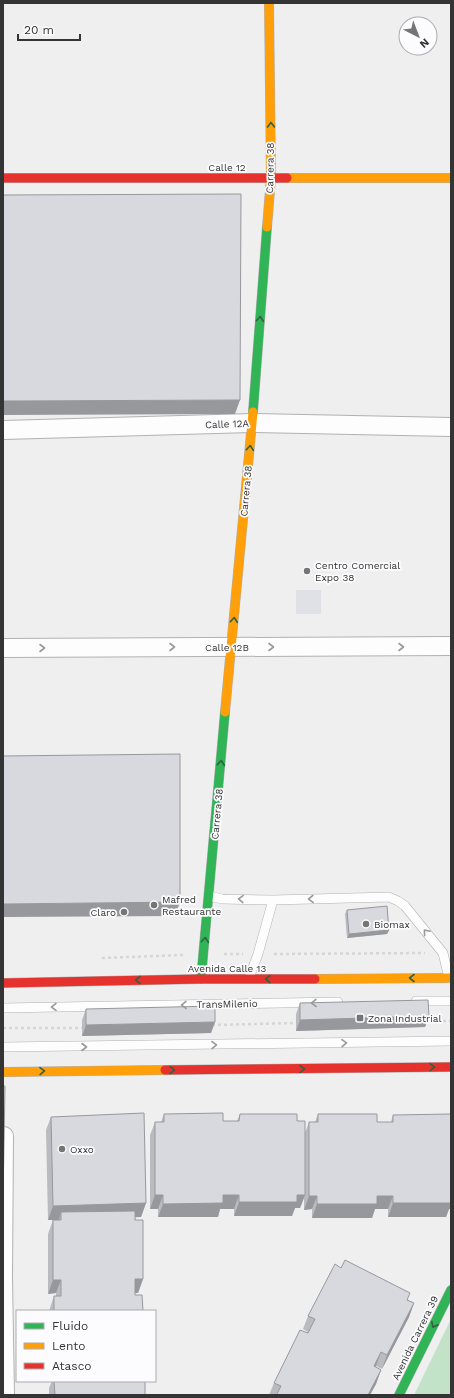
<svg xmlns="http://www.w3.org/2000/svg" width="454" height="1398" font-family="'Work Sans',sans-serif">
	<rect width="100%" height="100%" fill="#efeff0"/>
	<!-- built -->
	<path fill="#e0e1e6" d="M296,590H321V614H296Z"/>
	<!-- green -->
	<path fill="#c2e3c8" d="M451,1319V1395H414Z"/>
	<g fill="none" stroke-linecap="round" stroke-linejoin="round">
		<!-- lane casing -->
		<g stroke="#b1b1b2" stroke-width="10">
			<path id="lane" d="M209,896L222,899L273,900
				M249,978L258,954L273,900L389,897L398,901L405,906L443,953L449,978
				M416,1001H451
				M3,1008L338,1002
				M3,1047L451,1041"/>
		</g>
		<!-- street casing -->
		<g stroke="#b1b1b2" stroke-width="20">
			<path id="street" d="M3,430L252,423L451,427
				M3,648L451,646
				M4,1136L3,1279L5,1395"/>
		</g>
		<!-- fast casing -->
		<g stroke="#b1b1b2" stroke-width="10">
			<path id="fast" d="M253,412L267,227
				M201,979L225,712
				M399,1395L451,1290"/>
		</g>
		<!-- slow casing -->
		<g stroke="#b1b1b2" stroke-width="10">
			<path id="slow" d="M287,178H451
				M267,227L271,178L269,3
				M225,712L253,412
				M315,979L451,978
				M3,1072L165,1070"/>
		</g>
		<!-- jam casing -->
		<g stroke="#b1b1b2" stroke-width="10">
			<path id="jam" d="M3,178H287
				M3,983L201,979H315
				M165,1070L451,1067"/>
		</g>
		<!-- path -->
		<path stroke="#d6d6d6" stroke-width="2.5" stroke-dasharray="3 3" stroke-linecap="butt" d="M224,954H243
			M274,954L425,953
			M102,958L183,955
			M425,1021H451
			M212,1025L296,1023
			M3,1028H82"/>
		<!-- lane -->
		<use href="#lane" stroke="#fdfdfd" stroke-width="9"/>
		<!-- street -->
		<use href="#street" stroke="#fdfdfd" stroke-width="18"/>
		<!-- fast -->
		<use href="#fast" stroke="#30b455" stroke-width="9"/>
		<!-- slow -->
		<use href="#slow" stroke="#ff9f0a" stroke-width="9"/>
		<!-- jam -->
		<use href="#jam" stroke="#e5322d" stroke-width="9"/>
	</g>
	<!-- wall -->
	<path fill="#babbc0" d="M347,910L389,930L387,934L347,938L345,914Z
		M300,1003L429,1016L425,1027L296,1031V1014Z
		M86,1009L215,1022L211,1033L82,1036V1020Z
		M164,1114L223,1121H237L240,1114L297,1121L305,1133L309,1122H315L318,1114L377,1122H391L393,1115L449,1209L446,1217H388V1209H375L372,1218H312V1209L304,1210V1198L300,1208H295L292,1216H234V1209H220L218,1217H158V1209H150V1135L155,1122H161Z
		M51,1117L146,1203L141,1217H135L143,1279L138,1293H135V1295L143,1311H49L54,1296H56V1293L48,1294V1234L53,1220H59H48L46,1130Z
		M408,1300L414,1303L409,1317L382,1369L376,1366L375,1367L381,1370L376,1384L370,1395H269L274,1383L308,1332L303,1329L308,1316Z
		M52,1381H145V1395H49V1388Z"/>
	<!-- shaded-wall -->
	<path fill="#97989c" d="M240,400L235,414L3,415V401Z
		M180,902L175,916L3,917V904Z
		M389,930L387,934L347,938L349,934Z
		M429,1016L425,1027L296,1031L300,1020Z
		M215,1022L211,1033L82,1036L86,1025Z
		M155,1195H163L158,1209H150Z
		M223,1195H239L234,1209H220L218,1217H158L163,1204Z
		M297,1195H305L300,1208H295L292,1216H234L239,1202Z
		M309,1196H317L312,1209L304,1210Z
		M377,1196H393L388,1209H375L372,1218H312L317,1204Z
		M451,1196V1209H449L446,1217H388L393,1203Z
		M146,1203L141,1217L61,1220V1212L59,1220H48L53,1206Z
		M135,1279H143L138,1293H130Z
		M53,1280H61L56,1293L48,1294Z
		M414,1303L409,1317L382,1369L387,1355Z
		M381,1352L376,1366L369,1380L374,1366Z
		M381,1370L376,1384L370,1395H368Z"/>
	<!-- building -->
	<path fill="#d8d9df" stroke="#97989c" d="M241,194L240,400L3,401V195Z
		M180,754V902L3,904V756Z
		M387,906L389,930L349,934L347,910Z
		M428,1000L429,1016L300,1020V1003Z
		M215,1006V1022L86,1025V1009Z
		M3,1086H5L3,1199Z
		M144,1113L146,1203L53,1206L51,1117Z
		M223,1113V1121H239L240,1114H297V1121H305V1195H297V1202H239V1195H223V1203L163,1204V1195H155V1122H164V1114Z
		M318,1114H377V1122H393V1115L451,1114V1203H393V1196H377V1204H317V1196H309V1122H318Z
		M135,1211V1220H143V1279H135V1295H142L143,1311H54V1296H61V1280H53V1220H61V1212Z
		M345,1260L410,1293L407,1300L414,1303L387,1355L381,1352L374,1366L381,1370L368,1395H278L277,1394L281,1386L274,1383L300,1330L308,1333L315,1319L308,1316L335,1264L341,1268Z
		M54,1381H145V1395H55Z"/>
	<!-- one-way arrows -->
	<defs><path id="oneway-chevron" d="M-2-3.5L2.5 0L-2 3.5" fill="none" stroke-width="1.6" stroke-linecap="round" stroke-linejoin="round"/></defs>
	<g stroke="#336140">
		<use href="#oneway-chevron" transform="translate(271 125) rotate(-91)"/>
		<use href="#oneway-chevron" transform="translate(260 319) rotate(-85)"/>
		<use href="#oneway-chevron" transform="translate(250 448) rotate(-85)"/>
		<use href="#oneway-chevron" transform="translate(234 620) rotate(-85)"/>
		<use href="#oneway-chevron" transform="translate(221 763) rotate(-85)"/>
		<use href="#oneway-chevron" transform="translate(205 940) rotate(-85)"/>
		<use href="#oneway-chevron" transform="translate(412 978) rotate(180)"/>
		<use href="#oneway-chevron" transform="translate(268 979) rotate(180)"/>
		<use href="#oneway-chevron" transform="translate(138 980) rotate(179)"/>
		<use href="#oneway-chevron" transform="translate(432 1067) rotate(-1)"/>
		<use href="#oneway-chevron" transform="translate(302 1069) rotate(-1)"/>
		<use href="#oneway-chevron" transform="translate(172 1070) rotate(-1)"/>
		<use href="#oneway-chevron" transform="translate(42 1071) rotate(-1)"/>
		<use href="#oneway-chevron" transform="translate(434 1325) rotate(116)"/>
	</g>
	<g stroke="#989898">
		<use href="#oneway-chevron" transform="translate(172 647)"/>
		<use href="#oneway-chevron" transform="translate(271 647)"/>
		<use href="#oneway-chevron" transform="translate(401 647)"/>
		<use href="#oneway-chevron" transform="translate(42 648)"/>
		<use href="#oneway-chevron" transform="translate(241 899) rotate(-178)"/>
		<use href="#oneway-chevron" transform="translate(311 899) rotate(178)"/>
		<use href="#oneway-chevron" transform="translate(426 932) rotate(-130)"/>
		<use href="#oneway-chevron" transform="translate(314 1003) rotate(179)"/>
		<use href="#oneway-chevron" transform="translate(184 1005) rotate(179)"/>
		<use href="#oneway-chevron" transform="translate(54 1007) rotate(179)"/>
		<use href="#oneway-chevron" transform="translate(344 1043) rotate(-1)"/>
		<use href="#oneway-chevron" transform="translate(214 1045) rotate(-1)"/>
		<use href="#oneway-chevron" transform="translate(84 1047)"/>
	</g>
	<!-- markers -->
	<g fill="#757576" stroke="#fcfcfe" stroke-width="1.5">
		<circle cx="307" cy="571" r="4"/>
		<circle cx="154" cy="905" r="4"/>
		<circle cx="124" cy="912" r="4"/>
		<circle cx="366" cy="924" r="4"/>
		<rect x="356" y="1014" width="8" height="8" rx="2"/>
		<circle cx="62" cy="1149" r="4"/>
	</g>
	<g text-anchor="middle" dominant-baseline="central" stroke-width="3.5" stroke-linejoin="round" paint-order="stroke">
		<!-- street labels -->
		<g font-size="10" fill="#343434" stroke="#fcfcfe">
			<text x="227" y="167">Calle 12</text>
			<text transform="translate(270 168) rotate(-89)">Carrera 38</text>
			<text transform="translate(227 424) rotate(-2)">Calle 12A</text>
			<text transform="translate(246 491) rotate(-85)">Carrera 38</text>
			<text x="227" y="647">Calle 12B</text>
			<text transform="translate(217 814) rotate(-85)">Carrera 38</text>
			<text x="227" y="968">Avenida Calle 13</text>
			<text transform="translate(227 1004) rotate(-1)">TransMilenio</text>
			<text transform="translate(415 1338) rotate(-64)">Avenida Carrera 39</text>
		</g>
		<!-- poi labels -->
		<g font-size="10" fill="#343434" stroke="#fcfcfe" text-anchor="start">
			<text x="315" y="565">Centro Comercial<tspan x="315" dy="12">Expo 38</tspan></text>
			<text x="162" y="899">Mafred<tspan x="162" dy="12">Restaurante</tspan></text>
			<text x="116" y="912" text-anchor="end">Claro</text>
			<text x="374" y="924">Biomax</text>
			<text x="368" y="1018">Zona Industrial</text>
			<text x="70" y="1149">Oxxo</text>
		</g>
	</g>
	<!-- border -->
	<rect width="454" height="1398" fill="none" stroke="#343434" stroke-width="8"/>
	<!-- legend -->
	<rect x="16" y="1310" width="140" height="72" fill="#fcfcfe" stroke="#acacad"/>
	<rect x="24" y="1323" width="20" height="6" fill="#30b455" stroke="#acacad"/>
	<text x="52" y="1330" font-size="12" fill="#343434">Fluido</text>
	<rect x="24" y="1343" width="20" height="6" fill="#ff9f0a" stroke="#acacad"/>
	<text x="52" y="1350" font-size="12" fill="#343434">Lento</text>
	<rect x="24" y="1363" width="20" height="6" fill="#e5322d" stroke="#acacad"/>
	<text x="52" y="1370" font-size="12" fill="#343434">Atasco</text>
	<!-- north arrow -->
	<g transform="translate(418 36) rotate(138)"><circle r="19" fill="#fcfcfe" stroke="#acacad"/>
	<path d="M0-3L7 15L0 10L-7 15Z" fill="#757576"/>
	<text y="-6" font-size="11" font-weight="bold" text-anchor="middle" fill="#343434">N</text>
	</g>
	<!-- scale -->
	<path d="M18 34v6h62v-6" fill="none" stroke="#343434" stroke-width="2"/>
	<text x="24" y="34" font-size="12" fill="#343434" stroke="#fcfcfe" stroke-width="3" paint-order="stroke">20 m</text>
</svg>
